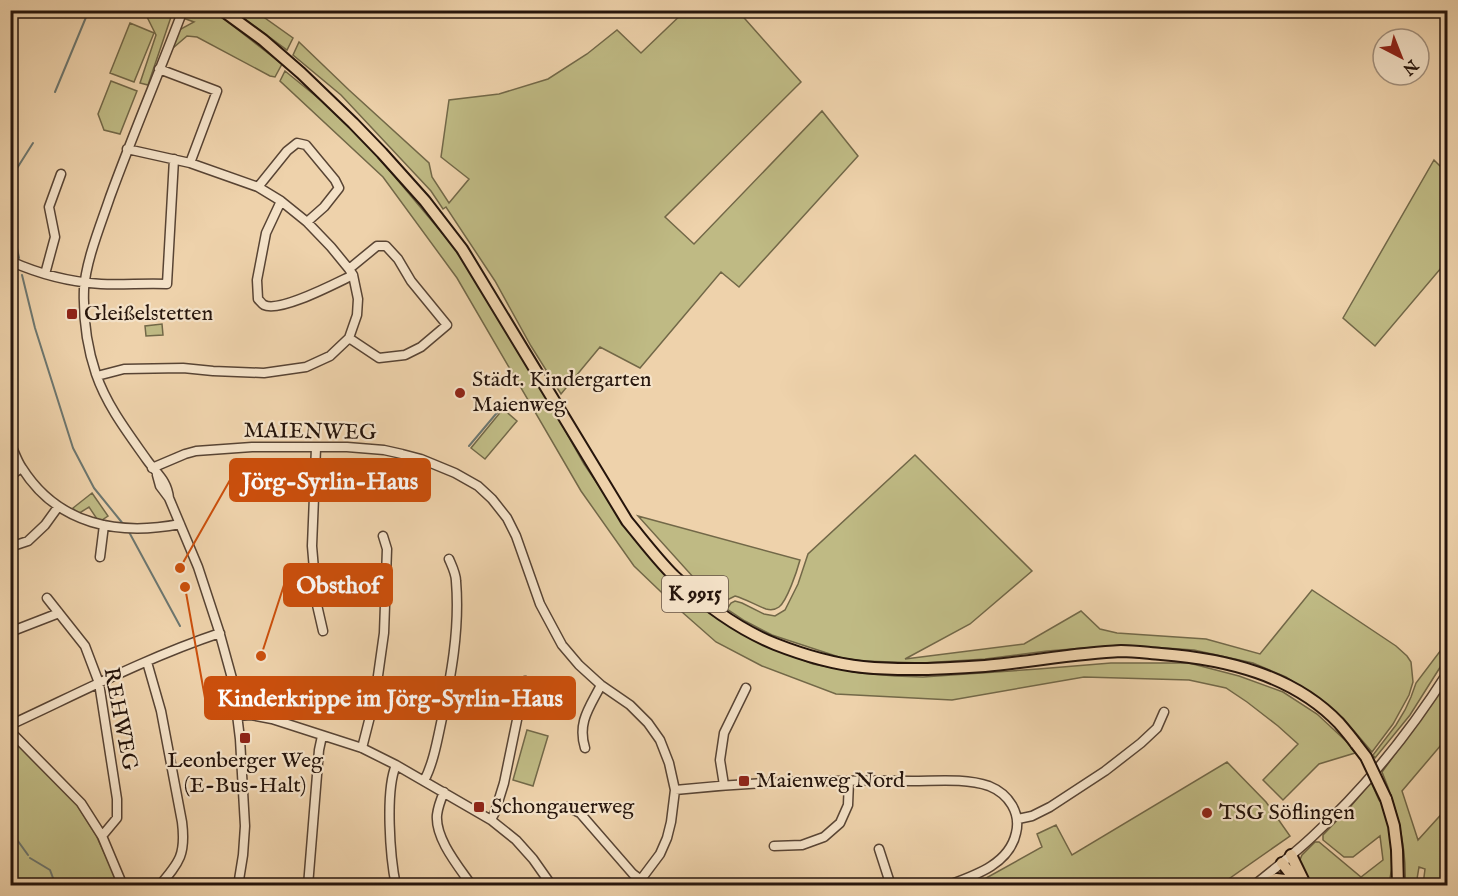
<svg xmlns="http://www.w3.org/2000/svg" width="1458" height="896" font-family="'IM FELL English',serif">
	<rect width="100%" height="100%" fill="#eed2ab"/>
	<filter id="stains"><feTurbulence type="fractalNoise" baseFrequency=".00333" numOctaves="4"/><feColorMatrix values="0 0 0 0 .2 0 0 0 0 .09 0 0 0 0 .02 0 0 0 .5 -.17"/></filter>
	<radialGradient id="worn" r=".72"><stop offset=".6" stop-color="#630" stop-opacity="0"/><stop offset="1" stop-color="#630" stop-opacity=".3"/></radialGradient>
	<!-- green -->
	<path fill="#bfba84" stroke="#726848" stroke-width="1.5" d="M686,10L738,11L801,82L665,217L694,244L822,111L858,156L739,287L721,272L640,368L600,347L561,394L531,346L495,281L446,207L443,209L431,191L341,95L293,55L299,42L349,90L429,163L432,177L449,203L469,179L441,157L449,100L499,94L548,79L587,54L617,30L641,53Z
		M140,11H214L282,64L275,77L270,76L197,37L187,36L173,48L171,46L179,30L194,22L172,14L148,85L140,83L156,35L147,17Z
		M234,11H255L293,38L287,50Z
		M130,23L154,33L134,82L110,73Z
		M285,71L339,115L374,152L458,252L540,386L584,464L633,536L682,592L712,615L765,645L813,664L860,673L895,676L923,677L1038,669L1111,663H1189L1239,676L1283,692L1317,714L1347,742L1355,753L1319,764L1283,800L1263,780L1298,744L1278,726L1247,702L1226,688L1189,680L1084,677L952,700L836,694L762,666L716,642L682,612L634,566L581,491L457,278L383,177L280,81Z
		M111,81L137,91L120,134L104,130L98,114Z
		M1434,160L1447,173V261L1375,346L1343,318Z
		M162,324L163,335L146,336L145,326Z
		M503,409L517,421L485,459L471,448Z
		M915,455L1032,571L970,624L905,659L1024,644L1081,611L1100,629L1117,633L1206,639L1260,654L1312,590L1396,646L1407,656L1411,662L1413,682L1409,695L1393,724L1372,752L1343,718L1313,695L1286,677L1253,663L1194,650L1122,645L1047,651L985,659L922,663L863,661L842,658L772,635L745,621L727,609L731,603L735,601L742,603L764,614L775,616L785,610L798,584L808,554Z
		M92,493L108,516L99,522L89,507L78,514L73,508Z
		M638,516L800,560C797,571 787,601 779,607C775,610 770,610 766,609C755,605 746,599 735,596L725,601L694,578Z
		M1447,642V656L1439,669L1410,715L1375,758L1373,755L1396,725L1405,710L1411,697L1416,683Z
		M1447,682V738L1402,791L1418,840L1447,808V885H1423L1425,869L1419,867L1416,885H1405C1407,846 1397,808 1382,772Z
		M527,730L548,736L533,786L513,780Z
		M10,736L74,800L96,835L119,885H11Z
		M1227,762L1266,802L1290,836L1220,885H971L979,882L1042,847L1037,834L1056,825L1072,855Z
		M1371,782L1379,800L1382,799C1392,826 1397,858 1388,885H1311L1299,862L1302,855L1315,842H1319L1361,877L1383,860L1380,836L1353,857H1344L1323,840V835L1351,806Z"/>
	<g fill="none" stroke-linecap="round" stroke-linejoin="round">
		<!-- stream -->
		<path stroke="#6c766f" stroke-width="2" d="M55,92L89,10
			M10,187L14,173L33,143
			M10,213L19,258
			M22,275L35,328L73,448L94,488L124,525
			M469,446L506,402
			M129,532L180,626
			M10,830L28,855
			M30,858L50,870L56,886"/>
		<!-- minor casing -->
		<g stroke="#584434" stroke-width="11">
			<path id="minor" d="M159,69L217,91L190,163
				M258,187L287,151L297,143L306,145L335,180L339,188L324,207L307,222
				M281,201L266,233L257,280L258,299C260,301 262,304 264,305C280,313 336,283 353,275
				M10,261C39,274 70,282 101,284C123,285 145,283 167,284L174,159
				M349,269L377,246H386L398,259L411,281L447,325L421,347L405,355L379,358L349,338
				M45,274L55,237L49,207L61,174
				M97,376L124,369L183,368L213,371L264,373L306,367L330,356L349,338L357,315L358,299L353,275L349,269L331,247L307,222L281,201L258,187L190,163L127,149
				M10,443C14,451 17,461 22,468C58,525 118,536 180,524
				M316,448L312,546L317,605L323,631
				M152,468L185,454L196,451L252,447H347L384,450L402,454L421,459L455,473L478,486L492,499L507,518L516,536L540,604L562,645L579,665L601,685L630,705L648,723L660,740L669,763L675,790L671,822L667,838L660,854L636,886
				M157,475L160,486L169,498L198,567L219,631L233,682L240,739L245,826L243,855L238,886
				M10,476L21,468
				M169,498C167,480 157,474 147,460C128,433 107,406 96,374C87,347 83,317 84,289C86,260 101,224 110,197C133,134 159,73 183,10
				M10,547L28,541L45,525L58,507
				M100,557L104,525
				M47,598L85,646L99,683L117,799V818L102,836
				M10,632L59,613
				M147,662L161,711L182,822C186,854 180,862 159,886
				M237,716L251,715L272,719L362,748L396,765L491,820L516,840L533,859L552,886
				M10,725C79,693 148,657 220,633
				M10,731L81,803L102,836L123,886
				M362,748L375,697L384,633L387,549L383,536
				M585,748C577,722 590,707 601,685
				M424,781C433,764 437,742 441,723C451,677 460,629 456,581C456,574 452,566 449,559
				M724,785L720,760L724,733L746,688
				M675,790C754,782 833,779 912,781C937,781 965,778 989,786C1009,794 1021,813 1016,833C1009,865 973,876 946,886
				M444,792C441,799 438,807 437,815C435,839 459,867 472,886
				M568,807L580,813L633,874L641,880
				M1018,819L1032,816L1050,807L1105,771L1141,743L1157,728L1164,712
				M491,820L495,812L504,783L525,681
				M774,846L802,845L824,837L840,823L848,805L849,781
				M879,849L891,886
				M308,886L319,750L322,736
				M396,886C390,857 385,791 396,765
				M1253,886C1273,870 1294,854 1313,836C1365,788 1410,732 1448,672"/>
		</g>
		<!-- major casing -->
		<g stroke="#26150c" stroke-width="14">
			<path id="major" d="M222,10L263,40L301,73L353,123L382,153L425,201L462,249L627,521C642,539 657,559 674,576C703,603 738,629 775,644C803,655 834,664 863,667C903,671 945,669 985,666C1030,662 1075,653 1121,651C1134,651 1148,653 1161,654C1226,659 1293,675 1339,723C1345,730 1351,737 1356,744
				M1386,799L1394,826L1397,850L1398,886
				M1291,855L1306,886
				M1282,863L1297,882
				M1258,886L1276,879L1295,881"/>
		</g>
		<!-- minor -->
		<use href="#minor" stroke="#f4e2c8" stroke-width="8"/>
		<!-- major -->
		<use href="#major" stroke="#eed2ab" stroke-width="10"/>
		<!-- major-bridge casing -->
		<g stroke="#26150c" stroke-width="14" stroke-linecap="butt">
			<path id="major-bridge" d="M1356,744L1366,757L1386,799"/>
		</g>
		<!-- major-bridge -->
		<use href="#major-bridge" stroke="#eed2ab" stroke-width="10"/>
	</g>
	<!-- markers -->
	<g fill="#8f2418" stroke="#f4e2c8" stroke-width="2">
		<rect x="66" y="308" width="12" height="12" rx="3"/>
		<circle cx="460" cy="393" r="6"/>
		<rect x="239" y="732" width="12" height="12" rx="3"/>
		<rect x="738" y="775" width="12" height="12" rx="3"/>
		<rect x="473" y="801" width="12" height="12" rx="3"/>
		<circle cx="1207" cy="813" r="6"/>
	</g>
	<g text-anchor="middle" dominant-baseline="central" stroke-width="4.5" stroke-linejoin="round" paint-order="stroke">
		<!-- shield labels -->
		<rect fill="#f4e2c8" stroke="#645244" stroke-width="1.5" x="662" y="576" width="66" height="36" rx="4.5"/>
		<g font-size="21" font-weight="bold" fill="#26150c">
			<text x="695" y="594">K 9915</text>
		</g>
		<!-- poi labels -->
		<g font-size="22" fill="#26150c" stroke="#f4e2c8" text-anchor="start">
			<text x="84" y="314">Gleißelstetten</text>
			<text x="472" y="380">Städt. Kindergarten<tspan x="472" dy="25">Maienweg</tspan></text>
			<text x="245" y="761" text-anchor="middle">Leonberger Weg<tspan x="245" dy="25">(E-Bus-Halt)</tspan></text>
			<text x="756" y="781">Maienweg Nord</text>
			<text x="491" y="807">Schongauerweg</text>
			<text x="1219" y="813">TSG Söflingen</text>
		</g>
		<!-- street labels -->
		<g font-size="22" fill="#26150c" stroke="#f4e2c8">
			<text transform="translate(310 432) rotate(1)">MAIENWEG</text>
			<text transform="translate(120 719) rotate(79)">REHWEG</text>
		</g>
	</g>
	<!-- callouts -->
	<path fill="none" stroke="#cb4f0c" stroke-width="2" d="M180 568L230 480M261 656L284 585M185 587L205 698"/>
	<g fill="#cb4f0c" stroke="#f4e2c8" stroke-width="2">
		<circle cx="180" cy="568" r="6"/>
		<circle cx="261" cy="656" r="6"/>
		<circle cx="185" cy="587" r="6"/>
	</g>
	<g fill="#cb4f0c" stroke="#cb4f0c" stroke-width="2">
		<rect x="230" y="459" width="200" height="42" rx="6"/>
		<rect x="284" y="564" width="108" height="42" rx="6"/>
		<rect x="205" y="677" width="370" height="42" rx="6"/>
	</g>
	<g font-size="24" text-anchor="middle" font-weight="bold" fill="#fff">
		<text x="330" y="489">Jörg-Syrlin-Haus</text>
		<text x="338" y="593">Obsthof</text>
		<text x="390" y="706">Kinderkrippe im Jörg-Syrlin-Haus</text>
	</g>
	<!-- margin -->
	<rect width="1458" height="896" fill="none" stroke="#eed2ab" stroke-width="36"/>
	<rect x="12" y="12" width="1434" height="872" fill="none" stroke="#26150c" stroke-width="3"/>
	<rect x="18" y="18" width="1422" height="860" fill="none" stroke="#26150c" stroke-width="1.5"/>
	<!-- north arrow -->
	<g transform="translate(1401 57) rotate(138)"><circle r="28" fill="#f4e2c8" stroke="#a2907d" stroke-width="1.5"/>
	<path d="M0-4.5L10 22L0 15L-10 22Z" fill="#8f2418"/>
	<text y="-9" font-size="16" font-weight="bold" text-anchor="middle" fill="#26150c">N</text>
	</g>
	<rect width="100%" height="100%" filter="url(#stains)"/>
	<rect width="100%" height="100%" fill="url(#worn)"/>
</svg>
